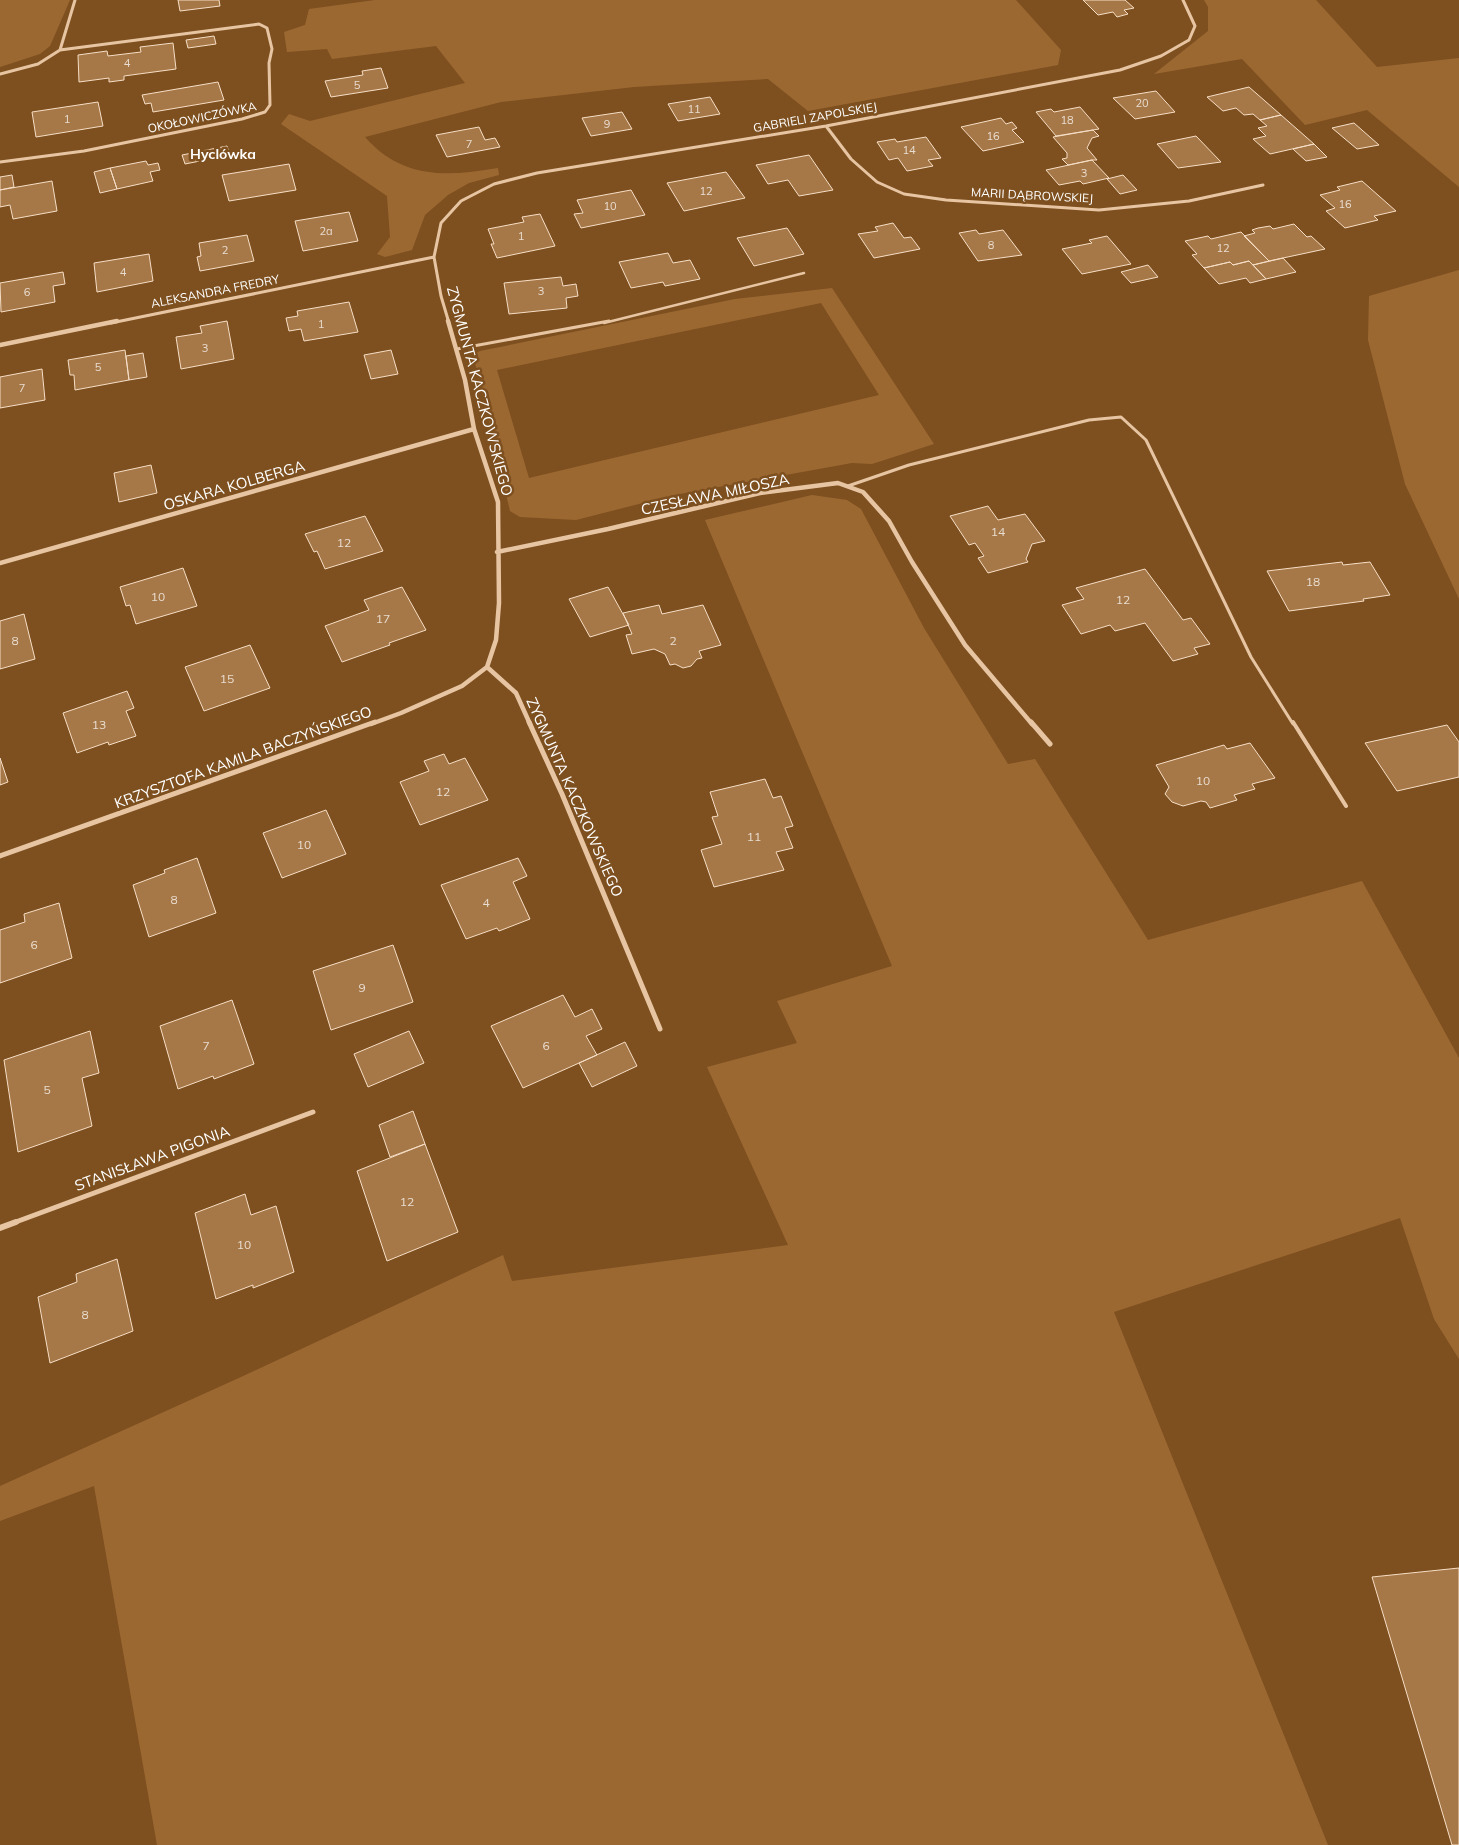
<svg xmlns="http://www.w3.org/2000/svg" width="1459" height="1845" font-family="Mulish,sans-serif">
	<rect width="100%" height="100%" fill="#7e501f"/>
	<!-- green -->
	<path fill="#9c6832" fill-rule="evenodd" d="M0,0H70L50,46L40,54L0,67Z
		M375,0H1016L1061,50L1058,65L808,111L768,79L634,87L501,102L365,137C402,179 446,177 498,168L499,175L469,183L448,195L425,215L412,250L385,257L377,254L390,237L387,196L281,124L289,114L310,121L465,83L436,46L332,59L327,49L287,52L284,32L305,25L309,9Z
		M1204,0H1316L1377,67L1459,58V187L1367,110L1305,125L1242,59L1154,74L1208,31V7Z
		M1459,270V599L1405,484L1368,340L1369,296Z
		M832,288L934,444L872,464L852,463L674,495L576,520L520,517L510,511L473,354L480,351L735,299ZM821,303L879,395L529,478L497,370Z
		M812,495L847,500L861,509L924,628L1008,764L1035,759L1148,940L1362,881L1459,1058V1359L1434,1319L1400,1218L1114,1312L1328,1845H157L94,1486L0,1521V1486L241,1377L503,1255L512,1281L788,1245L707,1067L797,1043L777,1001L892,966L705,520Z"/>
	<!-- building -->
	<path fill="#a77847" stroke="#f6dec6" d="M178,0H219L220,6L180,11Z
		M1083,0H1125L1134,8L1124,10L1128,14L1117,17L1113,12L1098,15Z
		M214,36L216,44L188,48L186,40Z
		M173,43L176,69L124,76V80L109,82V78L79,82L78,55L107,51L108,56L141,52L140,47Z
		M381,68L388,88L331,97L325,81L363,75L362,71Z
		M218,82L224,100L153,112L151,103L145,104L142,95Z
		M1249,87L1281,115L1260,120L1253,114L1244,115L1236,108L1223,111L1207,97Z
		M1156,91L1175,112L1135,119L1113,98Z
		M710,97L720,114L678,121L668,104Z
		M98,102L103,126L36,137L32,112Z
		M1080,107L1099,129L1056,136L1036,112L1051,109L1054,112Z
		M622,112L632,129L591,136L582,118Z
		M1281,115L1314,144L1270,154L1253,139L1266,136L1258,128L1267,126L1260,120Z
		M1001,118L1006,124L1012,122L1017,128L1012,130L1024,142L983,151L961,127Z
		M1354,123L1379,145L1357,149L1332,128Z
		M479,127L485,140L495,138L500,147L447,157L436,135Z
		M1093,130L1099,136L1092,138L1087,148L1097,160H1092L1068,165L1062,159L1067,158V153L1053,137Z
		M1196,136L1221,162L1178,168L1157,144Z
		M926,137L941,158L928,160L933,166L907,171L898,158L889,160L877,142L895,139L897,142Z
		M1314,144L1327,157L1306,161L1293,149Z
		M227,146L230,155L185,164L182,155Z
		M809,155L833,190L799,196L788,180L768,184L756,165Z
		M1092,160L1109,178L1083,184L1080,181L1059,185L1046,170Z
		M146,161L148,165L158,163L160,170L150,172L153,181L117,189L110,168Z
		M289,164L296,190L229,201L222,175Z
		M110,168L117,189L100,193L94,172Z
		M726,172L745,198L684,211L667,183Z
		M12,175L14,187L0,190V177Z
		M1123,175L1137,190L1120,194L1107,179Z
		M52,181L57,211L13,219L10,205L0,207V190Z
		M1362,181L1396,211L1374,216L1378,220L1345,228L1326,211L1335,208L1320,195L1340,190L1337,187Z
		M631,190L645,215L581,228L574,214L583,213L577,200Z
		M349,212L358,241L303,251L295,221Z
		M540,214L555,246L497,258L491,244H494L488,229L524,222L522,217Z
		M893,223L904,238L911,237L920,249L874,258L858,234L878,231L875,227Z
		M1294,224L1307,237L1311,236L1325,249L1269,261L1244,236L1255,233L1252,230L1258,228L1270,226L1273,229Z
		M787,228L804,254L754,266L737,238Z
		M976,230L979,234L1003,230L1022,255L978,261L959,233Z
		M1241,232L1269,261L1253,265L1249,261L1233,265L1230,262L1204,268L1192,255L1197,254L1185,241L1208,236L1211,239Z
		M247,235L254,261L200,271L197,257L201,256L199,243Z
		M1107,236L1131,264L1082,274L1062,249L1092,243L1089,240Z
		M668,253L673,263L690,260L700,279L665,286L663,282L631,288L619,262Z
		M149,254L153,281L97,292L94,263Z
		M1283,258L1296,272L1266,279L1253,265Z
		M1249,261L1266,279L1250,283L1246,278L1219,284L1204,268L1230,262L1233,265Z
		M1148,265L1158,277L1131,283L1121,272Z
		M63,272L65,284L53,286L55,302L1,312L0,283Z
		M561,277L563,286L576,284L578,296L566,298L567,308L509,314L504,283Z
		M349,302L358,332L304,341L301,329L289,331L286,318L298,316L297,311Z
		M227,321L234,359L181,369L176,337L202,333L200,326Z
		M125,350L129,380L75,390L74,375H70L68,360Z
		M391,350L398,374L371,379L364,355Z
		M143,353L147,377L129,380L126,356Z
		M42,369L45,400L0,408V377Z
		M151,465L157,493L119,502L114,473Z
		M988,506L998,520L1025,514L1045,541L1032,544L1026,559L1028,562L988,573L978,558L984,556L975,543L969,545L950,516Z
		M365,516L383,551L325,569L317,551L314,552L305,534Z
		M1342,562L1343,565L1370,562L1390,595L1363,599L1364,601L1289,611L1267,571Z
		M183,568L197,606L136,624L130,605L126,606L120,587Z
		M1145,569L1183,620L1191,618L1210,644L1194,648L1198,654L1173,661L1145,623L1115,631L1110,625L1081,634L1062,605L1084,599L1076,588Z
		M402,587L426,630L389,643L390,645L342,662L325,626L369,610L364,600Z
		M608,587L629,625L590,637L569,599Z
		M659,605L662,614L703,605L721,645L699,651L702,658L697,659L691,666L683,668L675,664L670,665L665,654L654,649L632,654L626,635L632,634L623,613Z
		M24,614L35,659L0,669V621Z
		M250,645L270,688L204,711L185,667Z
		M127,691L134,708L126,711L136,736L109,745L108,742L77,753L63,713Z
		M1447,725L1459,742V777L1397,791L1365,743Z
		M1250,743L1275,778L1252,784L1255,789L1234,795L1237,800L1210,808L1206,802L1201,801L1183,806L1172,802L1165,794L1169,787L1156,765L1224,745L1227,749Z
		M444,754L449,764L465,758L488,800L420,825L400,782L429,771L424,761Z
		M0,758L8,782L0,785Z
		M765,779L773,798L781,796L793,826L785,828L793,848L776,852L784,870L714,887L701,850L722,844L712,817L718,816L710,792Z
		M326,810L346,854L282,878L263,833Z
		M197,858L216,913L149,937L133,885L165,873L164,870Z
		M518,858L527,876L513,882L530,919L499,931L497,928L466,939L441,885Z
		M59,903L72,958L0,983V930L25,922L24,914Z
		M393,945L413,1002L331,1030L313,971Z
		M563,995L575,1017L592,1009L602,1029L586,1036L597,1055L523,1088L491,1026Z
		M232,1000L254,1064L214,1079L213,1076L178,1089L160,1026Z
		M90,1031L99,1073L82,1078L92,1126L18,1152L4,1060Z
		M409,1031L424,1063L368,1087L354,1054Z
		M625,1042L637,1066L592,1087L579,1063Z
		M413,1111L425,1144L390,1157L379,1125Z
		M425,1144L458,1232L387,1261L357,1171Z
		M245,1194L251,1215L276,1206L294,1272L253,1288V1285L216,1299L195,1213Z
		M117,1259L133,1331L50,1363L38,1297L77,1282L76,1274Z
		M1459,1568V1845H1452L1372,1577Z"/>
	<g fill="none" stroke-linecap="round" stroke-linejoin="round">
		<!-- lane-far2 -->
		<path stroke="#e7c5a3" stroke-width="2.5" d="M604,323L804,273"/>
		<!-- lane-far1 -->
		<path stroke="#e7c5a3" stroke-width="3" d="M457,349L609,321
			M848,486L909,465L1089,420L1121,417L1146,440L1251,657L1293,724"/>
		<!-- lane -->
		<path stroke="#e7c5a3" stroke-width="4" d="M1293,722L1346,806"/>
		<!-- street-far3 -->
		<path stroke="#e7c5a3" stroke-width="3" d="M60,50L75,0
			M0,74L38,64L60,50L259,24L267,28L272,49L269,63L270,105L265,112L242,119L84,151L0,162
			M826,126L851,159L877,182L904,194L946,200L1099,210L1189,201L1263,185
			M111,323L434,257
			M449,323L441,296L434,257L441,223L461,201L494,184L537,173L826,126L1120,70L1161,56L1189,40L1195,26L1183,0"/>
		<!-- street-far2 -->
		<path stroke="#e7c5a3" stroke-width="4.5" d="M448,321L465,380L474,429L498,502L499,603L496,640L487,667L516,693L530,724
			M0,345L117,321
			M497,552L608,529L760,493L838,483L863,492L889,521L912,562L965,645L1032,724
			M0,563L474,429
			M371,724L401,713L462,686L487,667"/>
		<!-- street-far1 -->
		<path stroke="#e7c5a3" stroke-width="5" d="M529,722L562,794L660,1029
			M1031,722L1050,744
			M0,856L375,722
			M13,1223L313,1112"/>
		<!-- street -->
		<path stroke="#e7c5a3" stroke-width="6" d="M0,1228L16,1222"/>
	</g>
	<g text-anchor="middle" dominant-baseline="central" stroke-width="5" stroke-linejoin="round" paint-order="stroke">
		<!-- far-number labels -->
		<g font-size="11" fill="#e9ddd1">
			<text x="127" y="63">4</text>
			<text x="357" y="85">5</text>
			<text x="1142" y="103">20</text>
			<text x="694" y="109">11</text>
			<text x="67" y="119">1</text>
			<text x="1067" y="120">18</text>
			<text x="607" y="124">9</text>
			<text x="993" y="136">16</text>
			<text x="469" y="144">7</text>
			<text x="909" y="150">14</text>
			<text x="1084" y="173">3</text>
			<text x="706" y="191">12</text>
			<text x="1345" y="204">16</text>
			<text x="610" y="206">10</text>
			<text x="326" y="231">2a</text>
			<text x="521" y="236">1</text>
			<text x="991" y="245">8</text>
			<text x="1223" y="248">12</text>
			<text x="225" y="250">2</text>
			<text x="123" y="272">4</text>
			<text x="541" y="291">3</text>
			<text x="27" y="292">6</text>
			<text x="321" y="324">1</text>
			<text x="205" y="348">3</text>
			<text x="98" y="367">5</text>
			<text x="22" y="388">7</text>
		</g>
		<!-- far-street labels -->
		<g font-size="12" fill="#fff" stroke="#7e501f">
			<text transform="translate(202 117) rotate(-12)">OKOŁOWICZÓWKA</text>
			<text transform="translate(815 117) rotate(-10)">GABRIELI ZAPOLSKIEJ</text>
			<text transform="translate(1032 195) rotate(3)">MARII DĄBROWSKIEJ</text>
			<text transform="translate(215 291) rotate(-11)">ALEKSANDRA FREDRY</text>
		</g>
		<!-- number labels -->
		<g font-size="12" fill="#e9ddd1">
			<text x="998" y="531">14</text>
			<text x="344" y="542">12</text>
			<text x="1313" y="581">18</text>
			<text x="158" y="596">10</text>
			<text x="1123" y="599">12</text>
			<text x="383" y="618">17</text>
			<text x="15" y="640">8</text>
			<text x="673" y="640">2</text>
			<text x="227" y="678">15</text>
			<text x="99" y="724">13</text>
			<text x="1203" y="780">10</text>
			<text x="443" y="791">12</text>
			<text x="754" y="836">11</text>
			<text x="304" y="844">10</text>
			<text x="174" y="899">8</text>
			<text x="486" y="902">4</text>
			<text x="34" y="944">6</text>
			<text x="362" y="987">9</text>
			<text x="206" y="1045">7</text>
			<text x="546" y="1045">6</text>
			<text x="47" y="1089">5</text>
			<text x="407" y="1201">12</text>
			<text x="244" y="1244">10</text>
			<text x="85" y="1314">8</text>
		</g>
		<!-- far-neighbourhood labels -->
		<g font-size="14" font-weight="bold" fill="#fff" stroke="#7e501f">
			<text x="223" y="154">Hyclówka</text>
		</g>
		<!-- street labels -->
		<g font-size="15" fill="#fff" stroke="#7e501f">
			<text transform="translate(480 391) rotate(75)">ZYGMUNTA KACZKOWSKIEGO</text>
			<text transform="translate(234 485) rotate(-16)">OSKARA KOLBERGA</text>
			<text transform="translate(715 494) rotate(-12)">CZESŁAWA MIŁOSZA</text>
			<text transform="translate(243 757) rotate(-20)">KRZYSZTOFA KAMILA BACZYŃSKIEGO</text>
			<text transform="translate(575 797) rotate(66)">ZYGMUNTA KACZKOWSKIEGO</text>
			<text transform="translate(152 1158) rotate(-20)">STANISŁAWA PIGONIA</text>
		</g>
	</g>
</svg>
